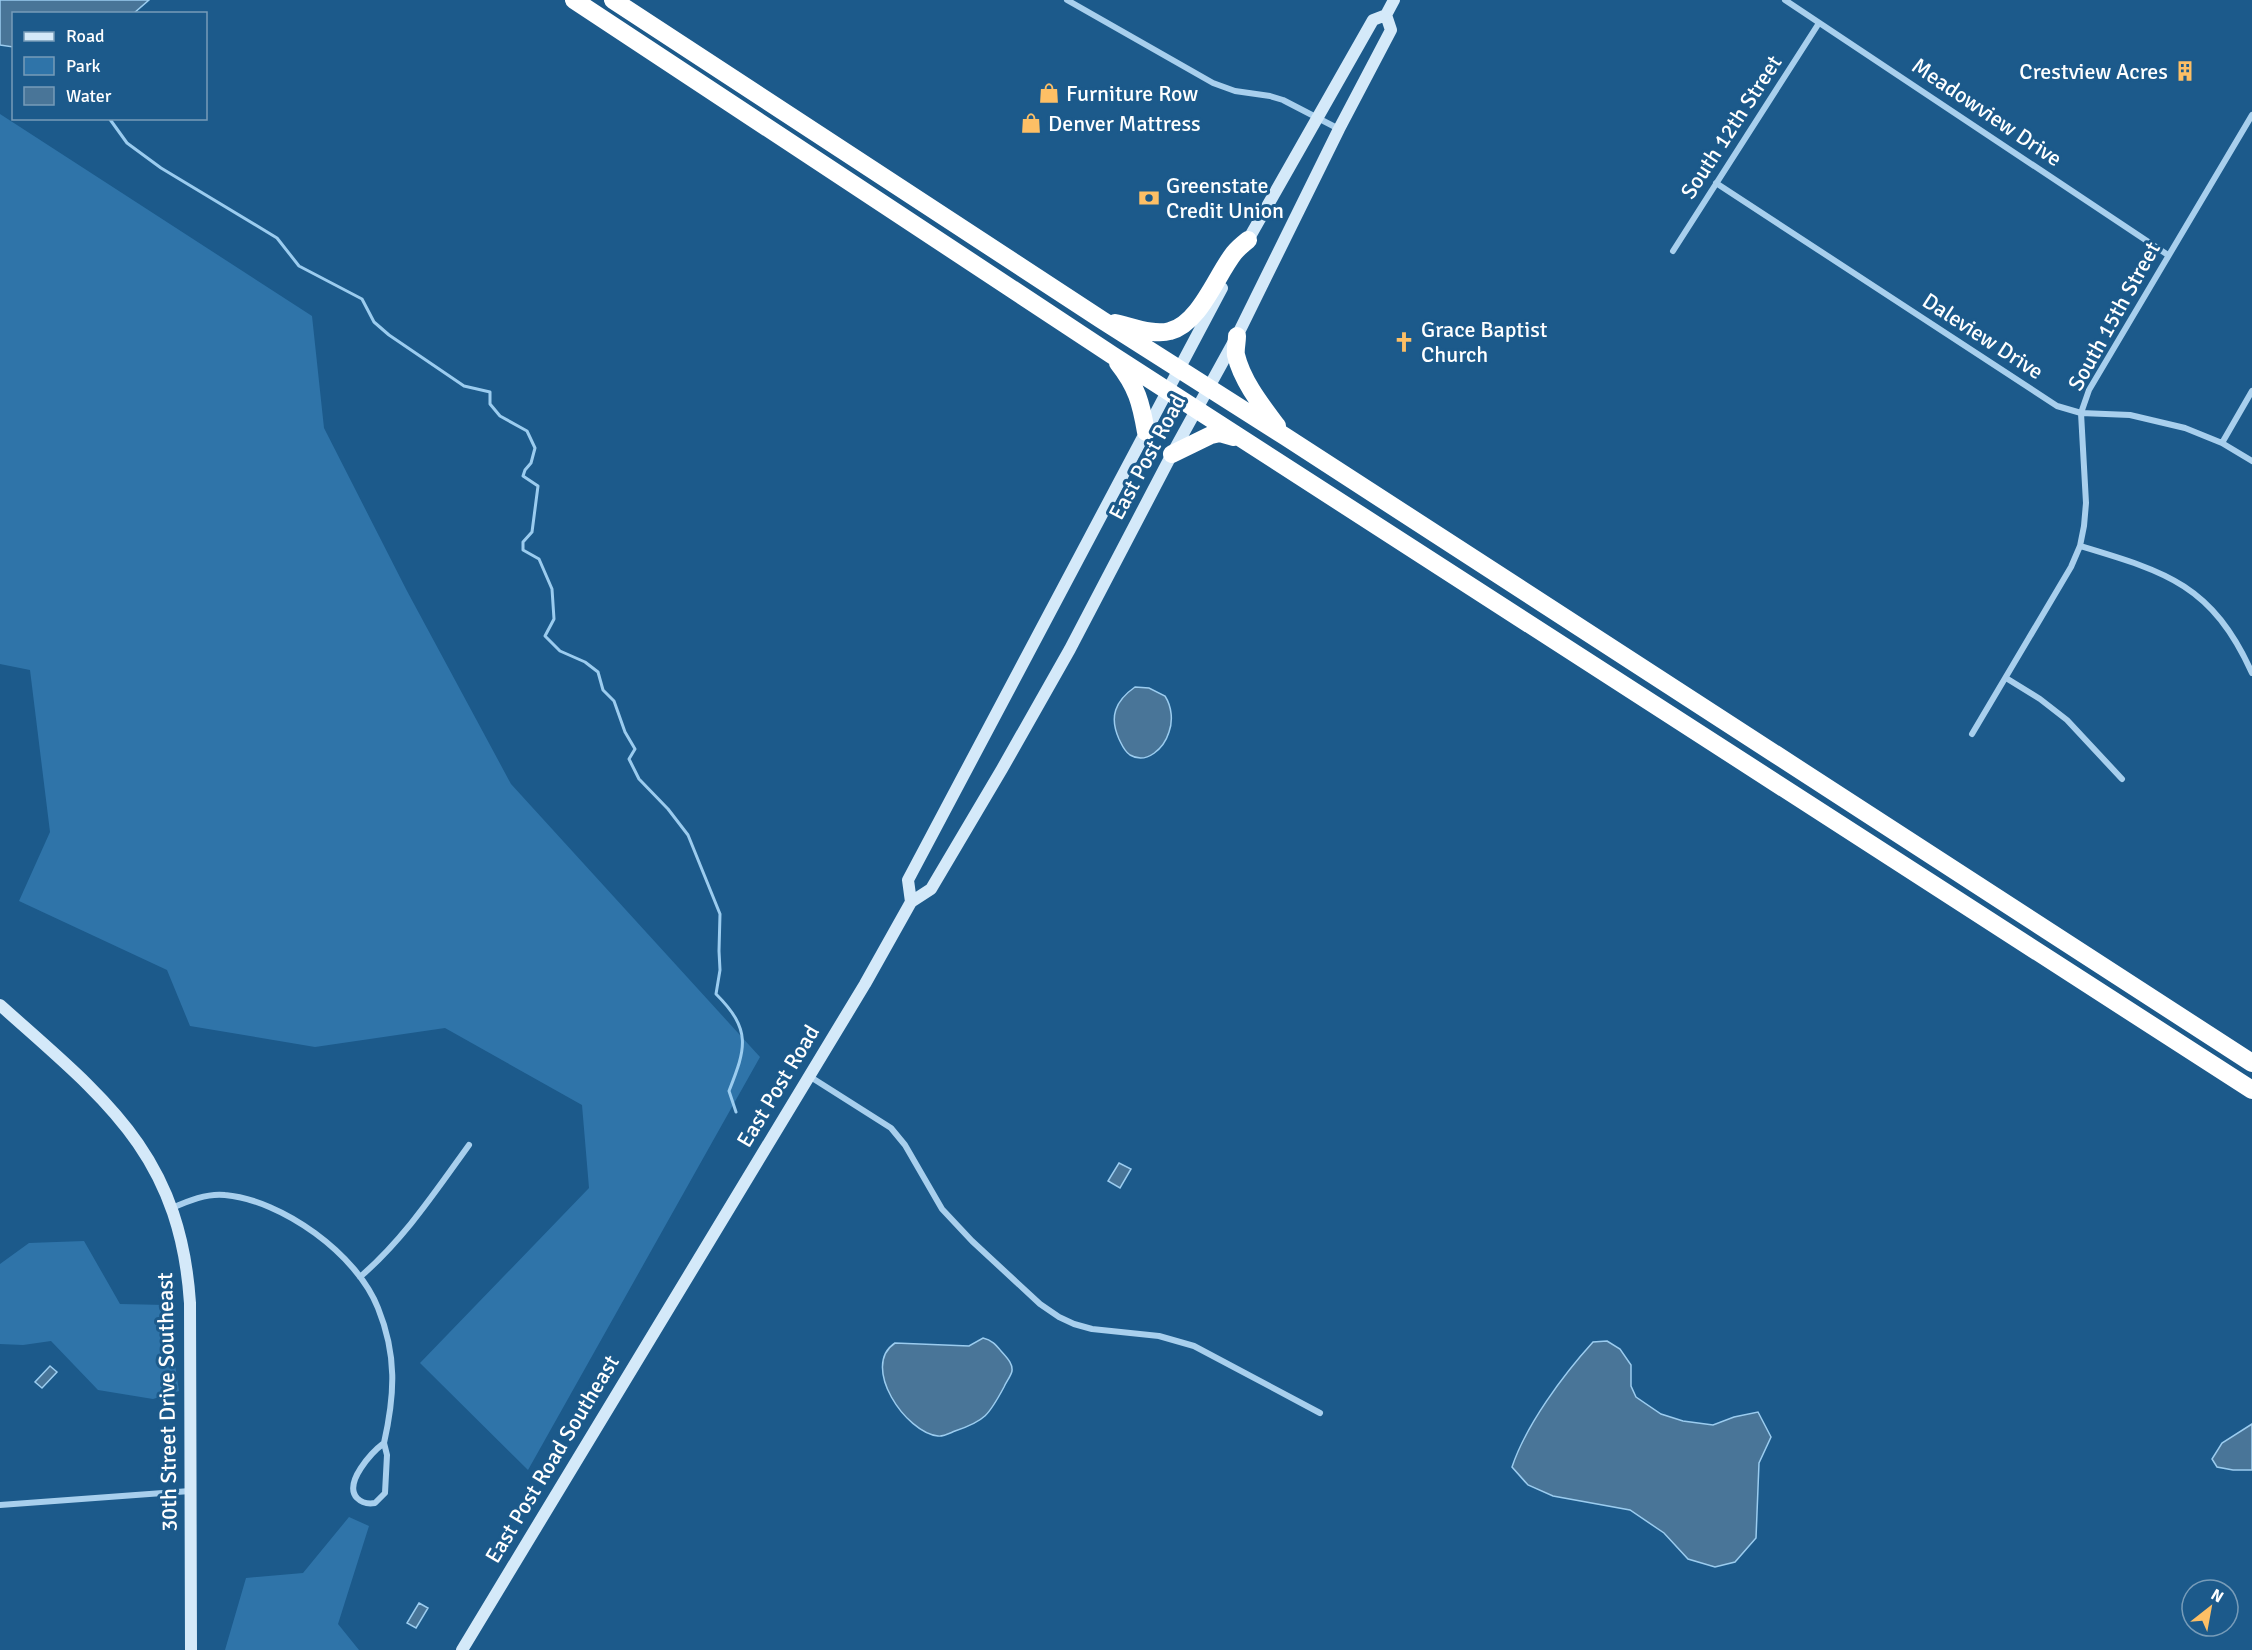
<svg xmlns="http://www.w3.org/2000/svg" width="2252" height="1650" font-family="Signika,sans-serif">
	<rect width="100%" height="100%" fill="#1c5a8b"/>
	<!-- green -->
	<path fill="#2f74a9" d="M0,114L312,316L324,428L407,591L511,784L760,1057L528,1470L420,1363L589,1188L582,1105L445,1028L315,1047L190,1026L167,970L19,901L50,832L30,670L0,664Z
		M84,1241L120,1304L166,1305L179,1391L153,1399L98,1390L51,1341L23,1345L0,1344V1264L29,1243Z
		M349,1517L369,1526L338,1624L359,1650H225L246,1578L303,1573Z"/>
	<!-- water -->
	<path fill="#497598" stroke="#9bccef" stroke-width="1.5" d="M0,0H149L134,13L14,14L13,47L0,45Z
		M1135,687L1149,688L1165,696C1172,707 1173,721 1169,732C1164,748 1147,765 1130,755C1124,751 1122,745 1119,739C1109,717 1115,701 1135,687Z
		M1119,1163L1131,1169L1120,1188L1108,1181Z
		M983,1338C992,1340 996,1345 1001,1351C1006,1357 1013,1363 1012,1371C1011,1376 1006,1382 1004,1387C989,1415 985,1421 955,1431C950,1433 943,1437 938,1436C906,1433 860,1366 895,1343L969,1346Z
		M1607,1341L1620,1349L1631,1365V1386L1636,1397L1661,1414L1683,1421L1713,1425L1734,1417L1758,1412L1771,1437L1759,1463L1756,1538L1735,1562L1715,1567L1688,1559L1664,1533L1630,1510L1553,1496L1528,1485L1512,1467C1526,1425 1563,1375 1593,1342Z
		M50,1366L57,1372L42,1388L35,1382Z
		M2252,1424V1470H2233L2217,1467L2212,1459L2222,1443Z
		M419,1603L428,1608L416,1628L407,1623Z"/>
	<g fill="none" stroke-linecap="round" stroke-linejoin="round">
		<!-- stream -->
		<path stroke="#9bccef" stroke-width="3" d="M109,118L127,143L161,168L277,238L299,266L362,299L374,322L389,335L464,386L490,392V404L500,416L527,431L535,448L531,463L525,470L523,476L538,486L532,532L523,542V550L539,559L552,589L554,619L545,636L560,651L585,662L598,672L603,690L614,701L625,732L635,749L629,759L639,779L668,809L688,835L720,914L719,951L720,970L716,994C752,1030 746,1048 729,1091L736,1112"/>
		<!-- street -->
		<path stroke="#a8cfed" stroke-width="6" d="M1067,0L1213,83L1235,91L1270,96L1283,100L1339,129
			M1785,0L2168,255
			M1716,183L2057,406L2081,413L2130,415L2185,428L2222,443L2252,461
			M1673,251L1819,23
			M2222,443L2252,391
			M2080,546C2167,572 2212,585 2252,673
			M2006,678L2040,699L2067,720L2122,779
			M1972,734L2071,567L2080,546L2084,526L2086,503L2081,413L2089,390L2252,115
			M809,1076L891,1128L905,1145L942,1209L972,1241L1040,1304L1059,1317L1074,1324L1092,1329L1159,1336L1194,1346L1320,1413
			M172,1208C188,1201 207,1193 225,1195C282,1200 357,1254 378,1308C397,1355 395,1394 384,1443C372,1452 343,1483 357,1498C362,1503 369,1504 375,1503L385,1493L387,1455L384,1443
			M360,1277C404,1239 435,1192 469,1145
			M0,1505L190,1491"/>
		<!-- secondary -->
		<path stroke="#d4e9f9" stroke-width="12" d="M1244,247L1373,20L1386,15
			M911,902L908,880L1222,288
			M0,1005C104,1098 180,1153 190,1303L191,1650
			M462,1650L865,984L911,902L931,889L1002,769L1070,649L1172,454L1237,336L1339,129L1391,30L1386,15L1394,0"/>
		<!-- highway -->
		<path stroke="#fff" stroke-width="18" d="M574,0L1112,355L2252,1090
			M613,0L1102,320L1286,437L2252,1063
			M1115,323C1130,326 1154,336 1170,331C1200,323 1216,276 1234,253C1238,248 1243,244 1248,240
			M1237,336C1237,342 1235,350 1236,355C1242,381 1262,406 1277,426
			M1118,363C1137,387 1141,403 1146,432
			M1172,454L1211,435L1220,433L1234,437"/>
	</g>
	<!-- icons -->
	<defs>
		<g id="building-bare" transform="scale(1.62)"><path d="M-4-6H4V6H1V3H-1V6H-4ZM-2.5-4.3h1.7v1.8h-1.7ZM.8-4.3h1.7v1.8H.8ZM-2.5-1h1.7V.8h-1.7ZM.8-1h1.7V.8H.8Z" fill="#fdbf65" stroke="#1c5a8b" stroke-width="2.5" paint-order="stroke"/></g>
		<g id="shop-bare" transform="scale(1.62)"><path d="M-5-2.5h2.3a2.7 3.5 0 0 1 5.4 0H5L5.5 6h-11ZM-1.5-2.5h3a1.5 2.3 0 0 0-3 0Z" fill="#fdbf65" stroke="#1c5a8b" stroke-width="2.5" paint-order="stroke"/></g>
		<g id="bank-bare" transform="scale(1.62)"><path d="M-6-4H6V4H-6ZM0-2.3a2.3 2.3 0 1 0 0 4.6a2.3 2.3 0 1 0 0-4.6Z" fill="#fdbf65" stroke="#1c5a8b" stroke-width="2.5" paint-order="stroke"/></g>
		<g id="church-bare" transform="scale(1.62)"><path d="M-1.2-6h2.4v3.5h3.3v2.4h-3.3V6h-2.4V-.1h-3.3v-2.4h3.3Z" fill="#fdbf65" stroke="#1c5a8b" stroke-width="2.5" paint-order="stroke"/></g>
	</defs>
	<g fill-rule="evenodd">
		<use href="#building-bare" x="2185" y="71"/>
		<use href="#shop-bare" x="1049" y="93"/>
		<use href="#shop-bare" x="1031" y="123"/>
		<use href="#bank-bare" x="1149" y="198"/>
		<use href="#church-bare" x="1404" y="342"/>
	</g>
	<g text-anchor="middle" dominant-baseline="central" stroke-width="6" stroke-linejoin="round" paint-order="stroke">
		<!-- poi labels -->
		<g font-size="22" fill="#fff" stroke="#1c5a8b" text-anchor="start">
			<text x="2168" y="71" text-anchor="end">Crestview Acres</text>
			<text x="1066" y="93">Furniture Row</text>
			<text x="1048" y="123">Denver Mattress</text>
			<text x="1166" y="185">Greenstate<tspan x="1166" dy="25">Credit Union</tspan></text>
			<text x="1421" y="329">Grace Baptist<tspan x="1421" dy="25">Church</tspan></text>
		</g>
		<!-- street labels -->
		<g font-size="22" fill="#fff" stroke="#1c5a8b">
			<text transform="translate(1987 112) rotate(34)">Meadowview Drive</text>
			<text transform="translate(1731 127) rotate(-57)">South 12th Street</text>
			<text transform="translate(2114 316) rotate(-61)">South 15th Street</text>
			<text transform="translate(1983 336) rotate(33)">Daleview Drive</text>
			<text transform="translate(1147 457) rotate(-62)">East Post Road</text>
			<text transform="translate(778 1086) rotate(-59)">East Post Road</text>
			<text transform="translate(167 1402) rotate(-91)">30th Street Drive Southeast</text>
			<text transform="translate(552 1459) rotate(-59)">East Post Road Southeast</text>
		</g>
	</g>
	<!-- legend -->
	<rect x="12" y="12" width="195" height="108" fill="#1c5a8b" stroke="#779cb9" stroke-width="1.5"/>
	<rect x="24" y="32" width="30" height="9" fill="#d4e9f9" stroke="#779cb9" stroke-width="1.5"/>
	<text x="66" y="42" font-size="18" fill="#ffffff">Road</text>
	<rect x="24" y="57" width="30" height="18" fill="#2f74a9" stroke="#779cb9" stroke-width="1.5"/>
	<text x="66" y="72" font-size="18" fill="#ffffff">Park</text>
	<rect x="24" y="87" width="30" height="18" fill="#497598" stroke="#779cb9" stroke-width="1.5"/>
	<text x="66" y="102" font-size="18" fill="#ffffff">Water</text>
	<!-- north arrow -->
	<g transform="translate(2210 1608) rotate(31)"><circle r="28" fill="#1c5a8b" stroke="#779cb9" stroke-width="1.5"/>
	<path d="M0-4.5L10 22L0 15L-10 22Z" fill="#fdbf65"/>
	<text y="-9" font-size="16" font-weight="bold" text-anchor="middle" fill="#ffffff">N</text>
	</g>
</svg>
